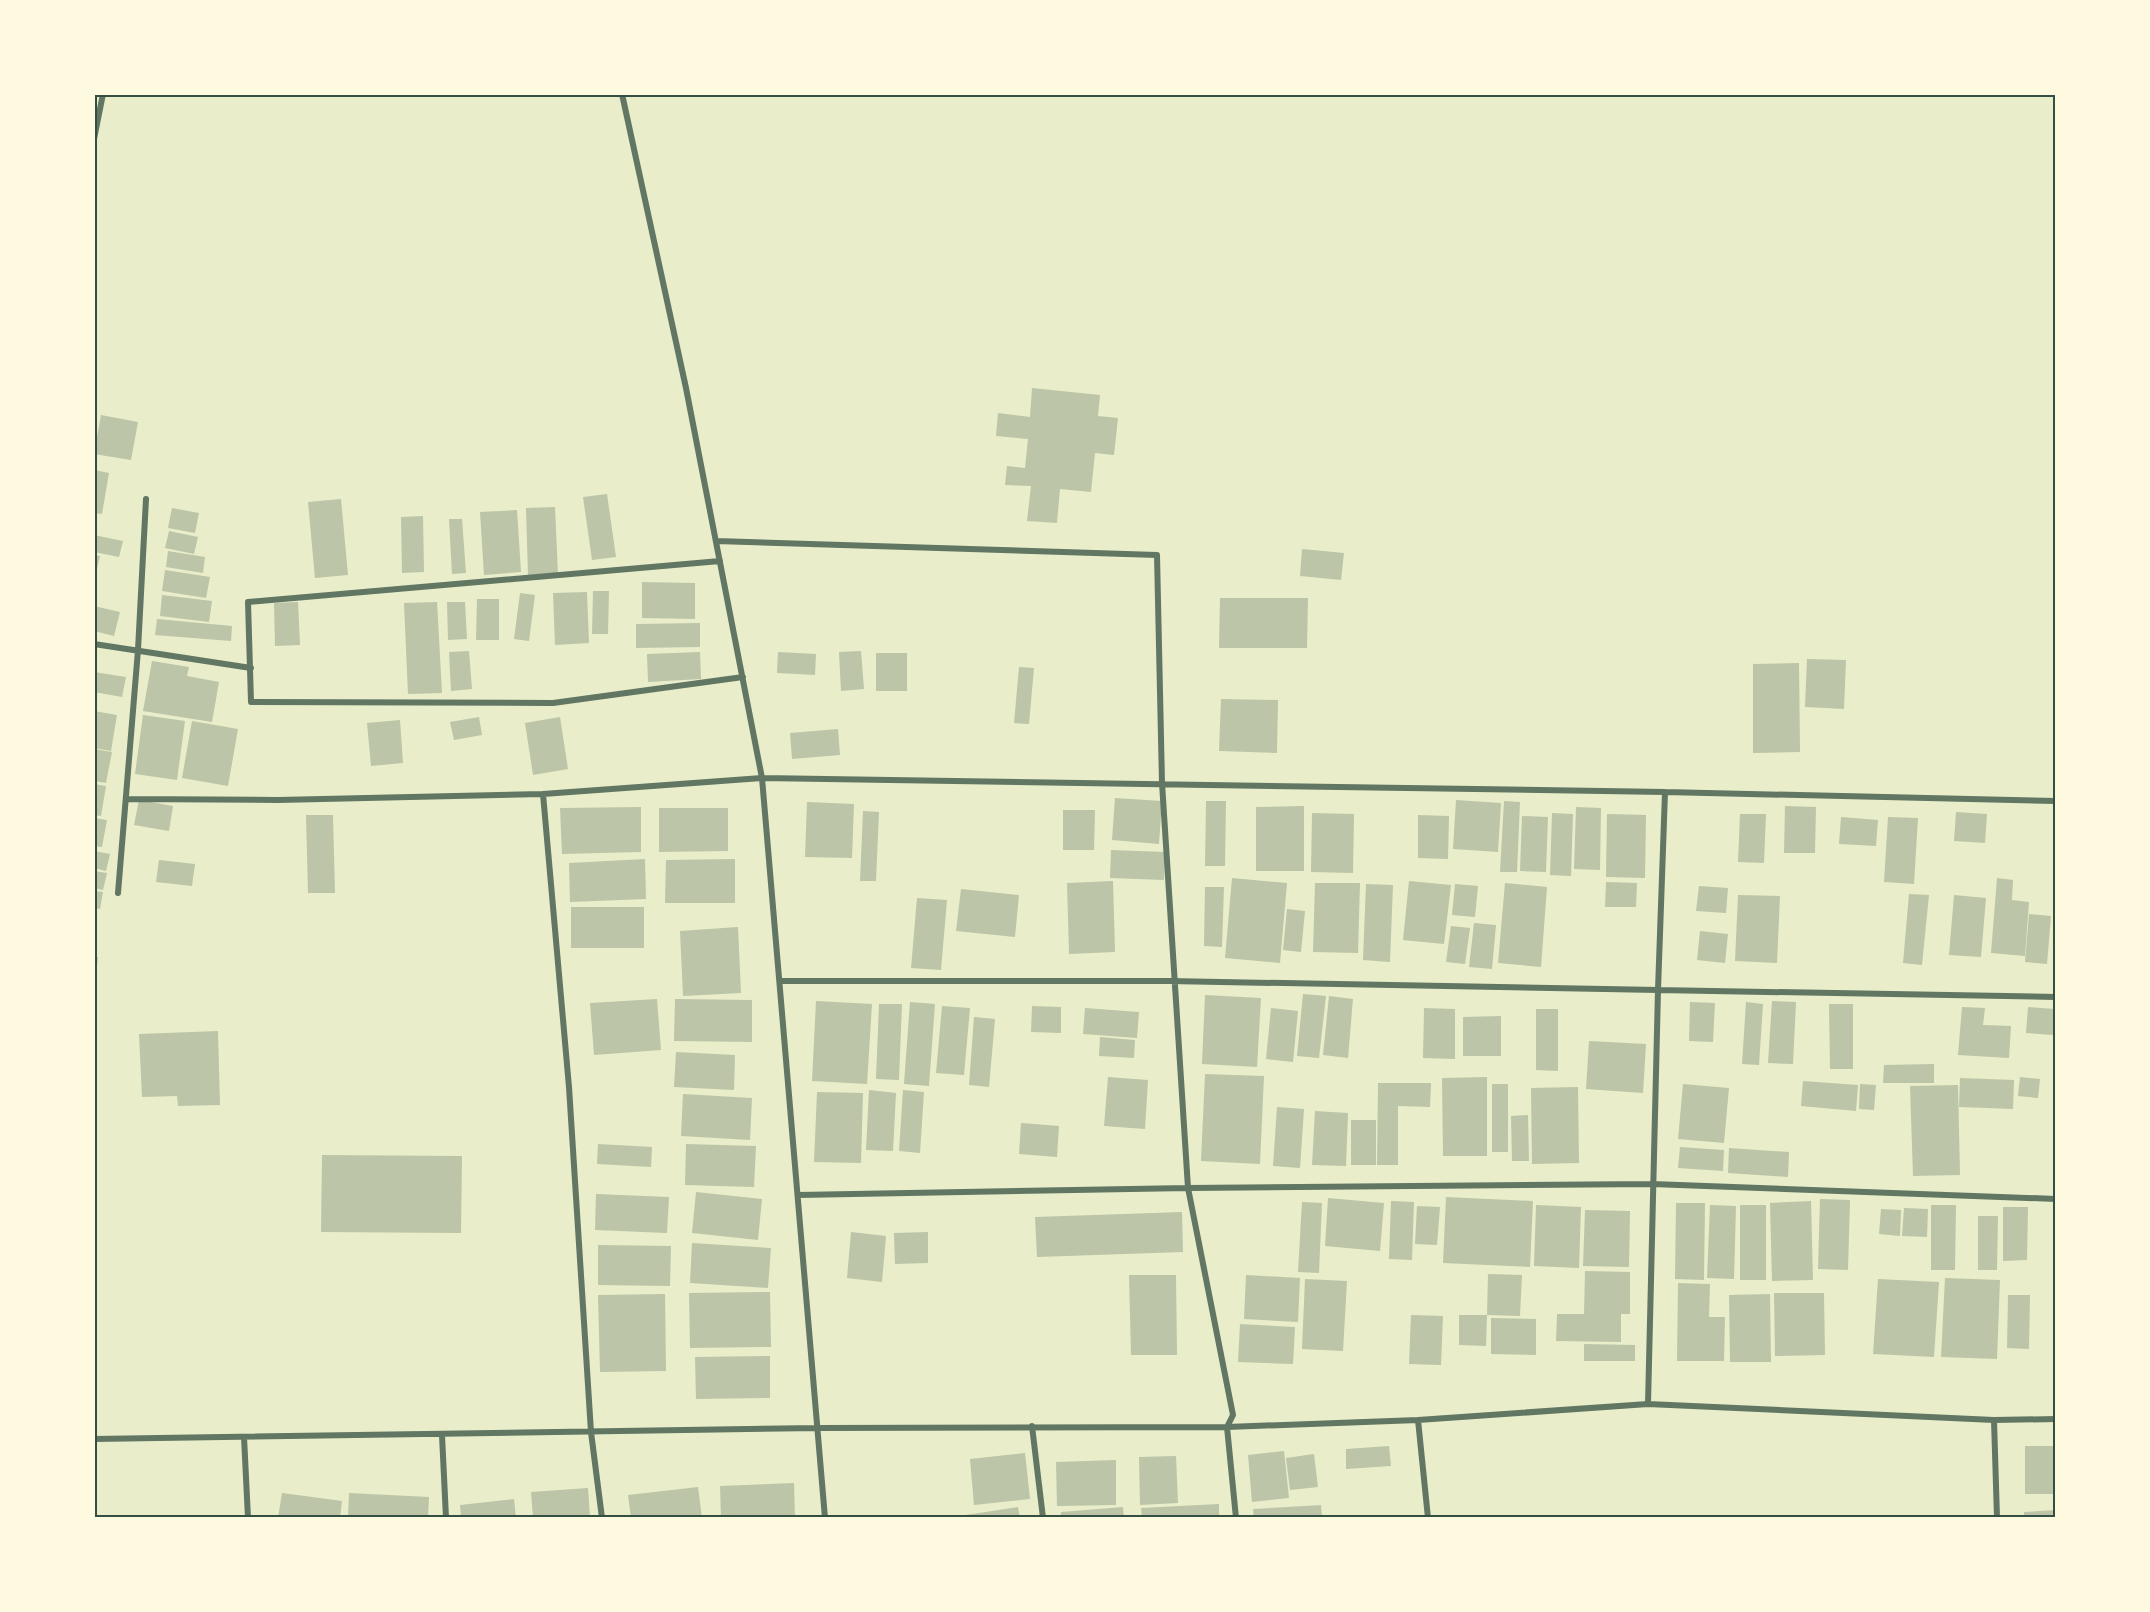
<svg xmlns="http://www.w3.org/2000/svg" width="2150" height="1612" font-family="'Varela Round',sans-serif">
	<rect width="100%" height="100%" fill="#e9edc9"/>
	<!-- building -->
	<path fill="#bcc5a7" d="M1032,388L1100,395L1098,416L1118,418L1114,455L1095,453L1091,492L1060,489L1057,523L1027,521L1031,486L1005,485L1007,466L1025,468L1028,439L996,436L998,413L1030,417Z
		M101,415L138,422L131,460L94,454Z
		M94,470L109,473L102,514L94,513Z
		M607,494L616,557L592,560L583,497Z
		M341,499L348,575L315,578L308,502Z
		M555,507L558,574L528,575L526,508Z
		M172,508L199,513L195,533L168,528Z
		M517,510L521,572L484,575L480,512Z
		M423,516L424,572L402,573L401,517Z
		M449,519H462L466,573L452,574Z
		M169,531L198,537L194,554L165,548Z
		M94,535L123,541L119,557L94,552Z
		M1302,549L1344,553L1341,580L1300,576Z
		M168,551L205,557L203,573L166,567Z
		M94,555L100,556L95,577L94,576Z
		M165,570L210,577L206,598L162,591Z
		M642,582L695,583V619L642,618Z
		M593,591H609L608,634H592Z
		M587,592L589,643L555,645L553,593Z
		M520,593L535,595L529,641L514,639Z
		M162,595L212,601L209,622L160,616Z
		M1220,598H1308L1307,648H1219Z
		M477,599H499V640H476Z
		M298,602L300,645L275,646L274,603Z
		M437,602L442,693L408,694L404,603Z
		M447,602H465L467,639L448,640Z
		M94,606L120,612L114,636L94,631Z
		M157,619L232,626L231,641L155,635Z
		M700,623V647L636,648V624Z
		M469,651L472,689L451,691L449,652Z
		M861,651L864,689L841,691L839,652Z
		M700,652L701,679L648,682L647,654Z
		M778,652L816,654L815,675L777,673Z
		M876,653H907V691H876Z
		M1807,659L1846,660L1844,709L1805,707Z
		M152,661L189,667L187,676L219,682L212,722L143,711Z
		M1799,663L1800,752L1753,753V664Z
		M1019,667L1034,668L1029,724L1014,723Z
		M94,672L126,677L122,697L94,692Z
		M1221,699L1278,700L1277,753L1219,751Z
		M94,711L117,715L111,751L94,748Z
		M143,715L185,721L177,780L135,774Z
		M479,717L482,735L454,740L450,722Z
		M560,717L568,769L533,775L525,723Z
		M400,720L403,763L371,766L367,723Z
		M192,721L238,729L228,786L182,778Z
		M838,729L840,755L792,759L790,733Z
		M94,749L112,752L106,783L94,781Z
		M94,784L106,786L101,816L94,815Z
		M1115,798L1162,801L1159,844L1112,840Z
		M139,800L173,806L169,831L134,825Z
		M1456,800L1501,803L1498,852L1453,849Z
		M1206,801H1226L1225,866H1205Z
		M1504,801L1520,802L1517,872H1500Z
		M807,802L854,804L852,858L805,857Z
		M1304,806V871H1256V807Z
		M1785,806L1816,807L1815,853H1784Z
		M641,807V852L562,854L560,808Z
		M1576,807L1601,808L1600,870L1574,869Z
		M659,808H728V851L659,852Z
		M1063,810H1095L1094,850H1063Z
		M863,811L879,812L876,881H860Z
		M1956,812L1987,814L1985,843L1954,841Z
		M1312,813L1354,814L1353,873L1311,872Z
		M1552,813L1573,814L1571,876L1550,875Z
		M1607,814L1646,815L1645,878L1606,877Z
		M1740,814H1766L1764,863L1738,862Z
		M306,815H333L335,893H308Z
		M1418,815L1449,816L1448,859L1418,858Z
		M1522,816L1548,817L1546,872L1520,871Z
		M1841,817L1878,820L1876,846L1839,844Z
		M1888,817L1918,818L1914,884L1884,882Z
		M94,818L107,820L102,847L94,846Z
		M1111,850L1165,852L1164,880L1110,878Z
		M94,851L110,854L106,871L94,868Z
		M645,859L646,899L570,902L569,863Z
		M735,859V903H665L666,860Z
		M159,860L195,864L192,886L156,882Z
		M94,871L107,873L103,890L94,888Z
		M1232,878L1287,883L1280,963L1225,958Z
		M1997,878L2013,880L2012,900L2029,902L2025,956L1991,953Z
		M1113,881L1115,952L1069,954L1067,883Z
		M1409,881L1451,885L1444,944L1403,940Z
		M1606,882L1637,883L1636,907H1605Z
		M1315,883H1360L1358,953L1313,952Z
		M1505,883L1547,887L1541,967L1498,963Z
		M1366,884L1393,885L1390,962L1363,960Z
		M1455,884L1478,886L1475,917L1452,915Z
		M1699,886L1728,888L1726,913L1696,911Z
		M1205,887H1224L1222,947L1204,946Z
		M961,889L1019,895L1015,937L956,931Z
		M94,891L103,892L100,909L94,908Z
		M1909,894L1929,895L1922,965L1903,963Z
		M1738,895L1780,896L1777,963L1735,961Z
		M1954,895L1986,898L1981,957L1949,955Z
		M917,898L947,900L941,970L911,968Z
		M571,907H644V948H571Z
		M1287,909L1305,911L1301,952L1283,950Z
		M2029,914L2051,916L2047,964L2025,962Z
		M1474,923L1496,925L1492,969L1469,967Z
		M1451,926L1470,928L1465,964L1446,962Z
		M738,927L741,993L683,996L680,931Z
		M1700,931L1728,934L1725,963L1697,960Z
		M94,957H98L96,975H94Z
		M1303,994L1326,996L1319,1058L1297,1056Z
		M1205,995L1261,998L1257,1067L1202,1064Z
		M1329,996L1353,999L1348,1058L1323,1055Z
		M657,999L661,1050L594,1055L590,1003Z
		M675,999L752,1000V1042L674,1041Z
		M816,1001L872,1004L867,1084L812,1081Z
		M1772,1001L1796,1002L1793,1064L1768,1063Z
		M910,1002L935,1004L929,1086L904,1084Z
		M1690,1002L1715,1003L1713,1042L1689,1041Z
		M1746,1002L1763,1004L1759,1065L1742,1064Z
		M879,1004H902L899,1080L876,1079Z
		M1829,1004H1853V1069H1830Z
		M942,1006L970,1008L964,1075L936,1073Z
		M1032,1006L1061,1007V1033L1031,1032Z
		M1962,1007L1985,1008L1983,1025L2011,1026L2009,1058L1958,1055Z
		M2028,1007L2054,1009L2053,1035L2026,1033Z
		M1085,1008L1139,1012L1137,1038L1083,1034Z
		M1271,1008L1298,1011L1293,1062L1266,1059Z
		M1424,1008L1455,1009V1059L1423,1058Z
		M1536,1009H1558V1071L1536,1070Z
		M1501,1016V1056H1463V1017Z
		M974,1017L995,1019L989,1087L969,1085Z
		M218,1031L220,1105L178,1106L177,1096L142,1097L139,1034Z
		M1100,1037L1135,1040L1134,1058L1099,1056Z
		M1589,1041L1646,1044L1643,1093L1586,1089Z
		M676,1052L735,1055L734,1090L674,1087Z
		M1934,1064V1083H1883L1884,1065Z
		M1205,1074L1264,1076L1260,1164L1201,1161Z
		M1108,1077L1148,1080L1145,1129L1104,1126Z
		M1487,1077V1156H1443L1442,1078Z
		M2020,1077L2040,1079L2038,1098L2018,1096Z
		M1960,1078L2014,1080L2013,1109L1959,1107Z
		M1803,1081L1858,1085L1856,1111L1801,1106Z
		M1378,1083H1431L1430,1107L1398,1106V1165H1377Z
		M1492,1084H1508V1152H1492Z
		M1683,1084L1729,1088L1724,1143L1678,1139Z
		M1860,1084L1876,1085L1874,1110L1859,1109Z
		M1958,1085L1960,1175L1913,1176L1910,1086Z
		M1578,1087L1579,1163L1532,1164L1531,1088Z
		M869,1090L896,1093L893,1151L866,1150Z
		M903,1090L924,1092L920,1153L899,1151Z
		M817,1092L863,1093L861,1163L814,1162Z
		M683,1094L752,1098L750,1140L681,1136Z
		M1277,1107L1304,1109L1300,1168L1273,1166Z
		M1315,1111L1348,1113L1346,1166L1312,1165Z
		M1528,1115L1529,1161H1512L1511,1116Z
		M1351,1120H1376V1165H1351Z
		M1021,1123L1059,1126L1057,1157L1019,1154Z
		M598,1144L652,1147L651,1167L597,1164Z
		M686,1144L756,1146L754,1187L685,1185Z
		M1680,1147L1724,1150L1723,1171L1678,1168Z
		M1729,1148L1789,1152L1788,1177L1728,1173Z
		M322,1155L462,1156L461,1233L321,1232Z
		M696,1192L762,1199L758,1240L692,1233Z
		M596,1194L669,1197L667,1233L595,1230Z
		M1446,1197L1533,1201L1530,1267L1443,1263Z
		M1328,1198L1384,1203L1380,1251L1325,1246Z
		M1820,1199L1850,1200L1848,1270L1818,1269Z
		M1391,1201L1414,1202L1412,1260L1389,1259Z
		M1811,1201L1813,1280L1772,1281L1770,1203Z
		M1302,1202L1322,1203L1319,1273L1298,1272Z
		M1676,1203H1705L1704,1280L1675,1279Z
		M1536,1205L1581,1207L1579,1268L1534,1266Z
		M1710,1205L1736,1206L1734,1279L1707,1278Z
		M1740,1205H1766V1280H1740Z
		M1931,1205H1956L1955,1270H1931Z
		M1417,1206L1440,1207L1437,1245L1415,1244Z
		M2003,1207H2028L2027,1260L2003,1261Z
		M1904,1208L1928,1209L1927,1237L1902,1236Z
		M1881,1209L1901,1210L1900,1236L1879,1234Z
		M1585,1210L1630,1211L1629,1267L1583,1266Z
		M1182,1212L1183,1252L1037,1257L1035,1217Z
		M1978,1216H1998L1997,1270H1978Z
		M851,1232L886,1236L882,1282L847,1278Z
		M928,1232V1263L895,1264L894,1233Z
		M692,1243L771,1248L768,1288L690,1283Z
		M598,1245L671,1246L670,1286L598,1285Z
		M1585,1271L1630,1272V1314H1621V1342L1556,1341L1557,1314H1584Z
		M1488,1274L1522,1275L1520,1316L1487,1315Z
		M1129,1275H1176L1177,1355H1131Z
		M1246,1275L1300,1278L1298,1322L1244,1319Z
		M1945,1278L2000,1280L1997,1359L1941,1357Z
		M1305,1279L1347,1281L1343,1351L1302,1349Z
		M1878,1279L1939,1282L1934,1357L1873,1354Z
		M1678,1283L1710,1284L1709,1317H1725L1724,1361H1677Z
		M770,1292L771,1347L690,1348L689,1293Z
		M1774,1293H1824L1825,1355L1775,1356Z
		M665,1294L666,1371L600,1372L598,1295Z
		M1770,1294L1771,1362H1730L1729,1295Z
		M2008,1295H2030L2029,1349L2007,1348Z
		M1411,1315L1443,1316L1441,1365L1409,1364Z
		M1459,1315H1487L1486,1346L1459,1345Z
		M1491,1318L1536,1319V1355L1491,1354Z
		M1240,1324L1295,1327L1293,1364L1238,1362Z
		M1584,1344L1635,1345V1361H1584Z
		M770,1356V1398L696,1399L695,1357Z
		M1389,1446L1391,1466L1346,1469V1449Z
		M2025,1446H2056V1494H2025Z
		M1284,1451L1289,1498L1252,1502L1248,1455Z
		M1025,1453L1030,1499L974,1505L970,1459Z
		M1314,1454L1318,1487L1290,1490L1286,1458Z
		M1176,1456L1178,1503L1140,1505L1139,1457Z
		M1116,1460V1505L1057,1506L1056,1462Z
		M794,1483L795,1518H721L720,1486Z
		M698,1487L702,1518H631L628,1495Z
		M588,1488L590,1518H533L531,1492Z
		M282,1493L342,1501L340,1518H278Z
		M349,1493L429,1497L428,1518H348Z
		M514,1499L516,1518H461L460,1505Z
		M1219,1504V1518H1142L1141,1508Z
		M1321,1505L1322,1518H1254L1253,1509Z
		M1018,1507L1020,1518H959V1516Z
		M1123,1507L1124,1518H1061V1512Z
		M2056,1510V1518H2024V1512Z"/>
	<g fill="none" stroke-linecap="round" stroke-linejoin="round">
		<!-- minor -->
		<path stroke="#617663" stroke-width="6" d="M622,94L686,388L762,778L825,1518
			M94,139L103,94
			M716,541L1157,555L1162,783L1188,1188L1233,1415L1227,1427L1236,1518
			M720,561L248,602L251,702L553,703L743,677
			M94,644L251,668
			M1665,792L1658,990L2056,997
			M543,794L762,778L1665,792L2056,801
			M126,799L278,800L543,794L569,1087L591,1432L602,1518
			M118,893L138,650L146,499
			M780,981H1169L1658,990L1648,1404
			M798,1195L1188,1188L1652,1184L2056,1199
			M1418,1420L1428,1518
			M1994,1420L1997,1518
			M1032,1426L1043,1518
			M442,1435L446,1518
			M244,1437L248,1518
			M94,1439L818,1428L1227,1427L1418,1420L1648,1404L1994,1420L2056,1419"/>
	</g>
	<!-- border -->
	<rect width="2150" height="1612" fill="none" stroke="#fefae0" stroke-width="192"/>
	<rect x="96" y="96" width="1958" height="1420" fill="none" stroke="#344e41" stroke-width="2"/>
</svg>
